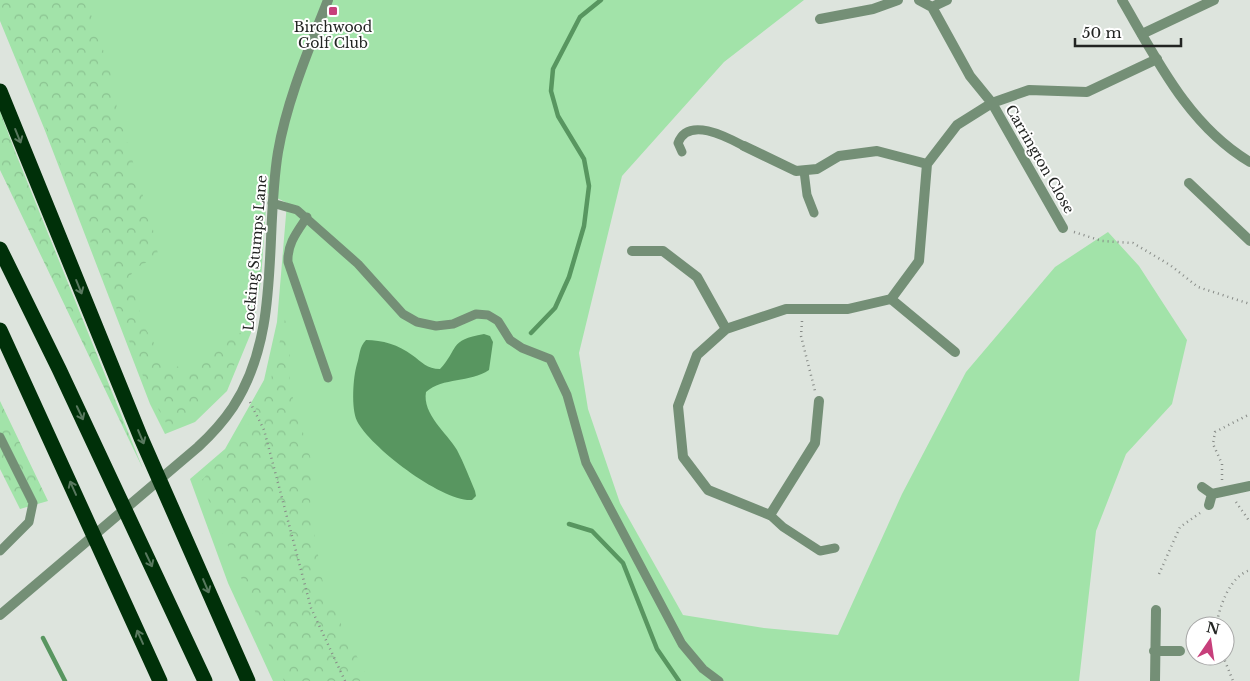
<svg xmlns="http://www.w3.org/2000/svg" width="1250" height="681" font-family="'Libre Baskerville',serif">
	<defs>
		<pattern id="forest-crowns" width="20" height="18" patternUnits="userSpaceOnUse" patternTransform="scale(1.25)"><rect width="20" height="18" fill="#a2e3a9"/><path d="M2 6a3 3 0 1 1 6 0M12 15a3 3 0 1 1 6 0" fill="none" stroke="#8bc391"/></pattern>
	</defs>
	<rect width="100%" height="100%" fill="#dde4dd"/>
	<!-- green -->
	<path fill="#a2e3a9" d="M0,0H804L724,62L622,176L579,353L588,409L620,503L683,615L764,628L838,635L902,494L966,372L1055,267L1108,232L1139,266L1187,340L1172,404L1126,454L1096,531L1079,681H273L228,583L190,479L225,449L264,380L277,322L287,203L267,193L261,280L253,328L227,391L195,422L165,434L150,404L44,128L0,21Z"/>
	<!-- forest -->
	<path fill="url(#forest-crowns)" d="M0,0H86L110,70L117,108L156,240L158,256L134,269L129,279L145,328L166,363L192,371L234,332L246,334L227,384L197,415L169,428L150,394L12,41Z
		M0,111L16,154L143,469L0,170Z
		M286,315L290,354V388L312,463L310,509L324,589L369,681H284L201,481L241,438L271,379Z
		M0,401L48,501L20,509L0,469Z"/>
	<!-- water -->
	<path fill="#589660" d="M484,334L490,336L493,342L489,370C470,383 443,377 426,392C422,414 447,433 457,450C464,463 469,477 475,491L476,496L472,500C442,502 370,447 357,421C351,408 353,377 357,364C360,355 359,347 366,340C382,340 399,345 412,355C422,362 427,369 440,369C459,349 448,340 484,334Z"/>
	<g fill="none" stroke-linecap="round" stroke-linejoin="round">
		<!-- stream -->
		<path stroke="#589660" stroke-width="4.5" d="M531,333L555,308L569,277L584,226L589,186L584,159L558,116L551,91L553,69L580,17L601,0
			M569,524L592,531L623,563L657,649L679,681
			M43,638L65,681"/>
		<!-- path -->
		<path stroke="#878b87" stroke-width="2.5" stroke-dasharray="1 4" stroke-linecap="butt" d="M1074,232L1102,241L1133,243L1170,265L1198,287L1250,304
			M802,321L801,336L815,391
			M250,402L264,430L311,608L345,681
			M1222,480V464L1213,444L1215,432L1250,414
			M1236,502L1250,522
			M1159,574L1180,527L1200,513
			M1216,626C1220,606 1229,577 1250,570
			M1223,656L1233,681"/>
		<!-- service -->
		<path stroke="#748f76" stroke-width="9" d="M682,152L678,143C688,116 727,137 744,146
			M804,171L807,195L814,213
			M272,203L297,210L358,264L403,314L417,322L436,326L453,324L476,314L488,315L498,321L510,340L522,348L550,359L567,395L586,463L682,644L703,669L719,681
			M307,217C297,232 287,244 288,262L328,378
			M0,437L33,503L29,522L0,551
			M770,515L783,527L820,551L835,548"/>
		<!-- minor -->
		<path stroke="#748f76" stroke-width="10" d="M919,0L932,7L970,76L992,103L1063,228
			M932,7L947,0
			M820,19L873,9L898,0
			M1142,34L1214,0
			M744,146L796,171L817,169L839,156L877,151L927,164
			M1189,183L1250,241
			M632,251H663L697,277L726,329
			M891,299L955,352
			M819,401L815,443L770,515L708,490L683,457L678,406L697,355L726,329L786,309H848L891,299L919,261L927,164L957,125L992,103L1029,90L1087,92L1157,59
			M1202,487L1212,494L1209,505
			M1212,494L1250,486
			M1154,651H1180
			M1155,681L1156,610"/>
		<!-- tertiary -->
		<path stroke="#748f76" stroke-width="10" d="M1122,0C1157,60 1189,126 1250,162
			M0,615L198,447C211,435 223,422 233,407C282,332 264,237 278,152C287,100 309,49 328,0"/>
		<!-- motorway -->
		<path stroke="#003009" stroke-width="15" d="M0,91L141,438L248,681
			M0,249L59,369L205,681
			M0,330L160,681"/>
	</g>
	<!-- one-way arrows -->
	<defs><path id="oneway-shaft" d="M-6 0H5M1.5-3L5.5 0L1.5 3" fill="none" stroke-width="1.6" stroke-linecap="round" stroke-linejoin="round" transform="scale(1.25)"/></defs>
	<g stroke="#59785f">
		<use href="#oneway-shaft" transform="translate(18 136) rotate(68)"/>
		<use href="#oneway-shaft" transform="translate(79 287) rotate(68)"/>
		<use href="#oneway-shaft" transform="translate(80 413) rotate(65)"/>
		<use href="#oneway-shaft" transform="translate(141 437) rotate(67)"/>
		<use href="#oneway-shaft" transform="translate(73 488) rotate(-114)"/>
		<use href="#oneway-shaft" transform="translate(149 560) rotate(65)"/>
		<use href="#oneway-shaft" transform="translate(206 586) rotate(67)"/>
		<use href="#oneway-shaft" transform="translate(140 637) rotate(-114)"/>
	</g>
	<!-- markers -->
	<rect fill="#c73f7b" stroke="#fff" stroke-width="2" x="328" y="6" width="10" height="10" rx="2.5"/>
	<g text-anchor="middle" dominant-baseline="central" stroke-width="4" stroke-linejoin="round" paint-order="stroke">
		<!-- poi labels -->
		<g font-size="14" fill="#222422" stroke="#fff">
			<text x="333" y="27">Birchwood<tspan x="333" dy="16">Golf Club</tspan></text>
		</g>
		<!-- street labels -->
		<g font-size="14" fill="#222422" stroke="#fff">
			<text transform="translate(1040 159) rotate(60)">Carrington Close</text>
			<text transform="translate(255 253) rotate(-85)">Locking Stumps Lane</text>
		</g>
	</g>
	<!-- north arrow -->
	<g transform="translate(1210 641) rotate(13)"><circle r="24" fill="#ffffff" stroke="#a7a7a7"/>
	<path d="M0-4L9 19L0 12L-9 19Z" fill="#c73f7b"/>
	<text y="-8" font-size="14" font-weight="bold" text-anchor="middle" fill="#222422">N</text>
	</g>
	<!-- scale -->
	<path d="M1075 38v8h106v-8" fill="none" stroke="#222422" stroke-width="2.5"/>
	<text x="1082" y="38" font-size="15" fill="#222422" stroke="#ffffff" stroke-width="4" paint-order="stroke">50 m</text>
</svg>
